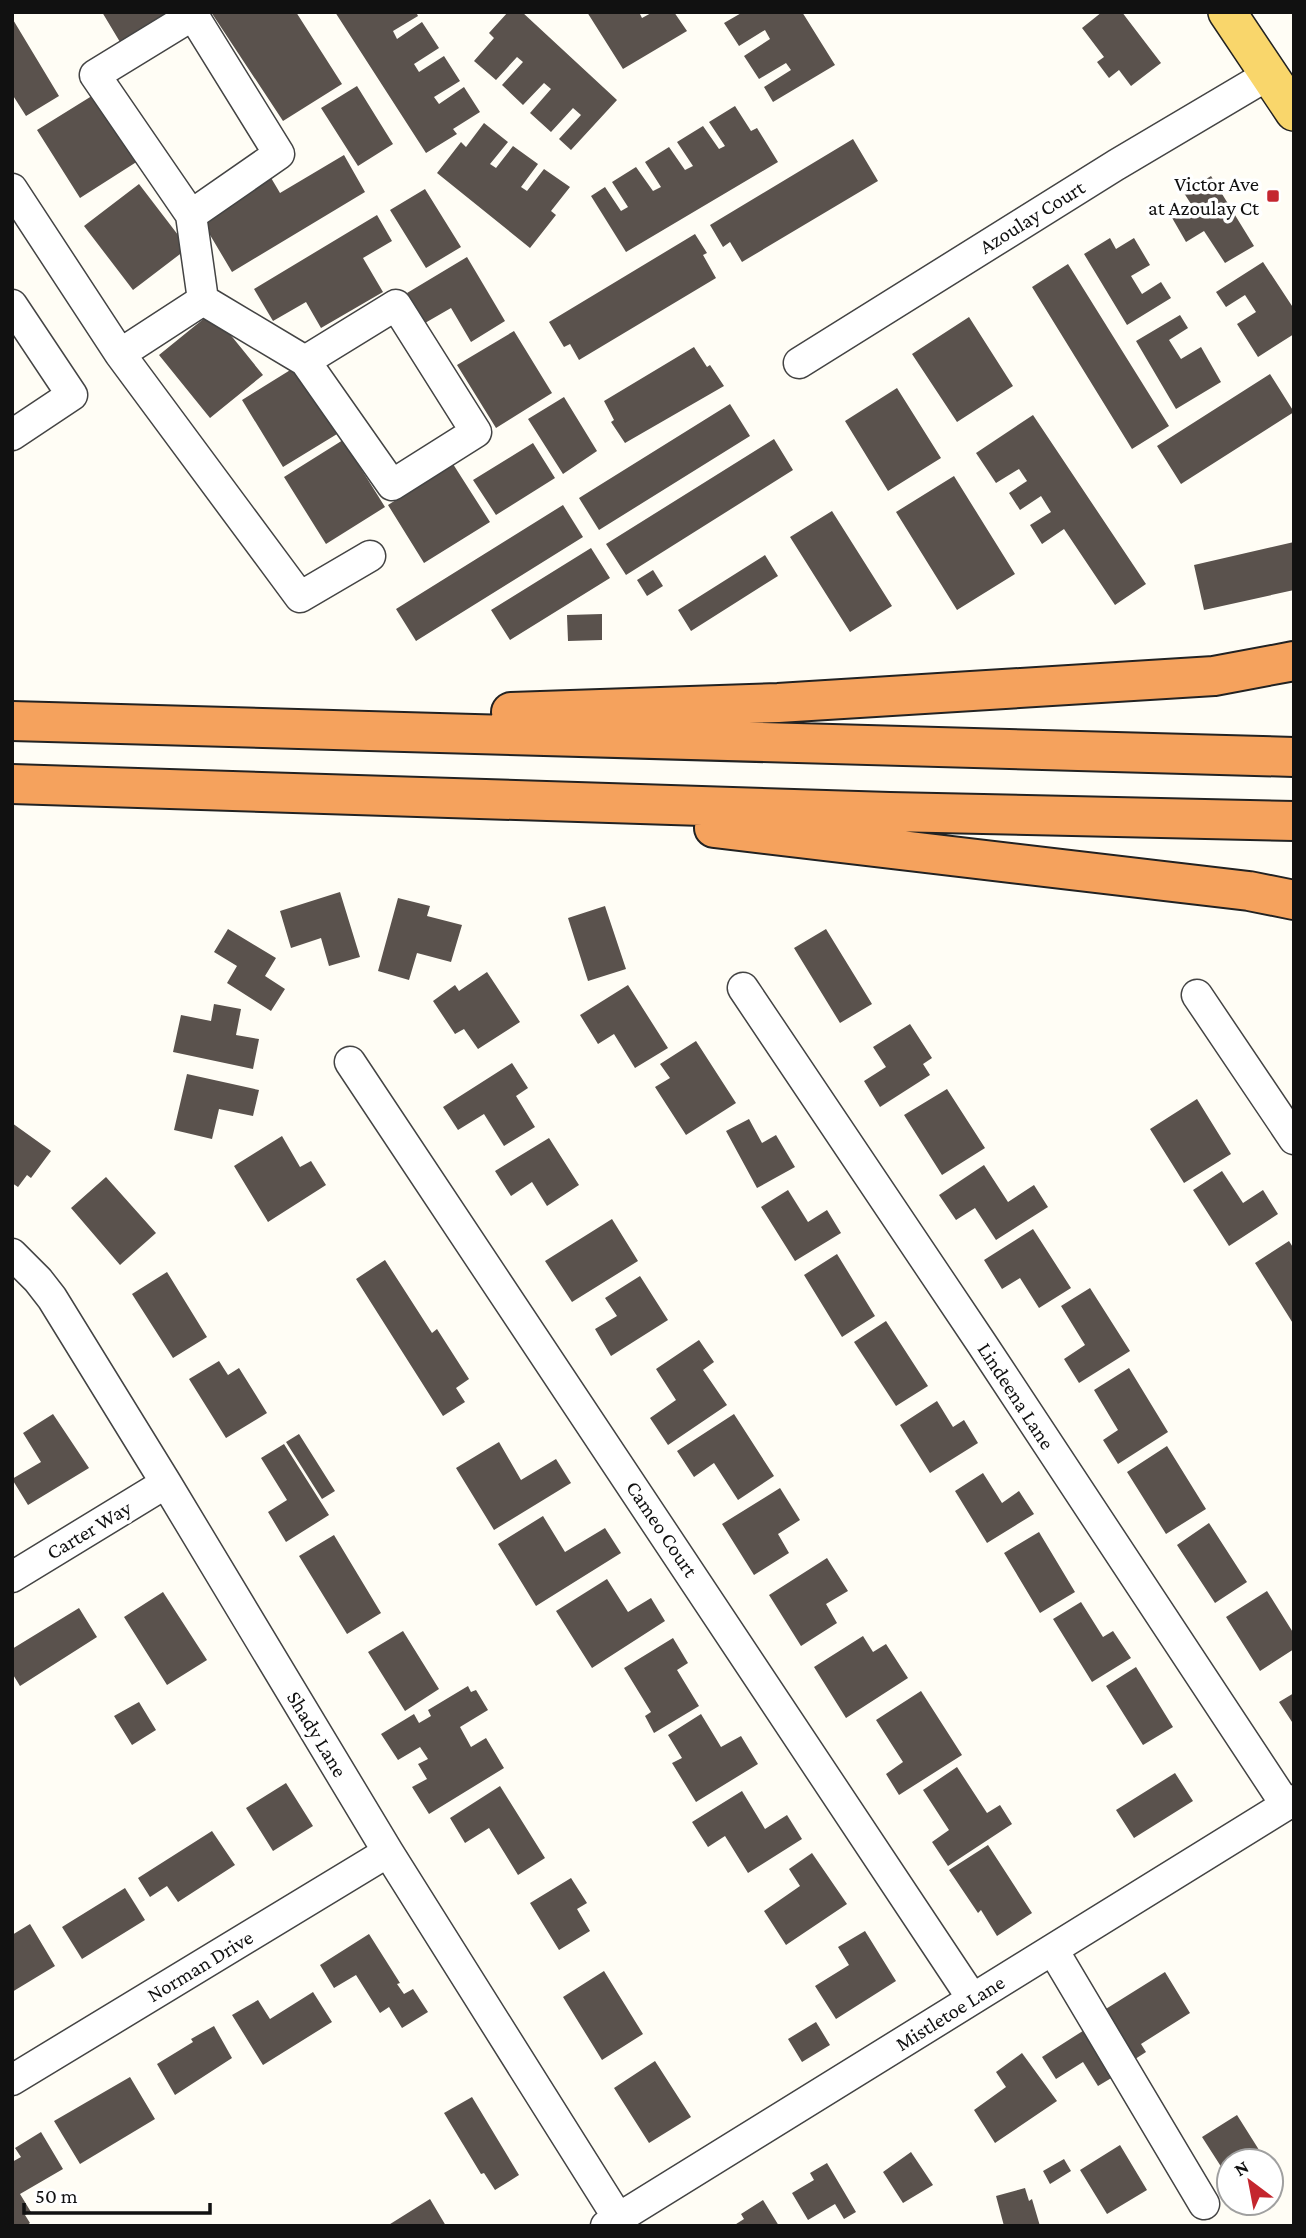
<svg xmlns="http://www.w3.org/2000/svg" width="1306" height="2238" font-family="'Crimson Pro',serif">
	<rect width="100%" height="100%" fill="#fffdf5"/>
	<!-- building -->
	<path fill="#5a524d" d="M102,12H171L120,42Z
		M211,12H296L342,84L283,121Z
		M335,12H416L418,16L393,31L397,39L422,22L439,48L414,64L419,72L444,56L460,81L434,97L439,104L464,87L480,112L453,129L457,134L426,153Z
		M508,12H522L617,100L571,150L559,139L581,115L573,108L551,132L530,113L551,89L544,83L523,105L502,85L523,62L517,57L496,80L474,61L494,38L489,33Z
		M587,12H639L642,18L653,12H674L687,31L623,69Z
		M743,12H802L835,65L773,102L764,87L791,70L786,63L759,79L744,56L770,39L765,30L739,46L724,23Z
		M1102,12H1122L1161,63L1131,86L1119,70L1109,78L1097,62L1104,57L1082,28Z
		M12,18L59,96L26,116L12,94Z
		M357,86L393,144L358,166L321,108Z
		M95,94L138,161L80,198L37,130Z
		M735,106L751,131L757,128L778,162L626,252L591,196L605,187L621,211L628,207L612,182L636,167L653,191L661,187L645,162L669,147L685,170L693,166L677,142L703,126L719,149L725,146L709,122Z
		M484,123L508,142L490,164L496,168L513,146L538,164L521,187L527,191L544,169L570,187L551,211L556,215L530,248L437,173L461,142L466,147Z
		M853,139L878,181L742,262L730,242L723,247L710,225Z
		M344,155L365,192L232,272L197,213L267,171L280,193Z
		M1211,176L1254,246L1225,263L1204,231L1186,242L1171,216L1191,204L1184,193Z
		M139,184L188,248L133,290L84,226Z
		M425,189L461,247L426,268L390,210Z
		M377,215L392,241L363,258L383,292L321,328L306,302L273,321L254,289Z
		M695,234L707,253L703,255L716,278L579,360L570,344L564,347L549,322Z
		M1110,238L1116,249L1134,238L1150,265L1131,276L1142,294L1161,282L1171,298L1127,325L1084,254Z
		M467,257L505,321L471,342L451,308L425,323L407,293Z
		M1263,262L1294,309V334L1258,357L1237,324L1256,312L1245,295L1226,307L1216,292Z
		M1068,264L1169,426L1132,449L1032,287Z
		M212,312L263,375L210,418L159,355Z
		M1180,315L1188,328L1169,340L1181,359L1201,347L1221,382L1176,409L1136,341Z
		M969,317L1013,386L957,422L912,354Z
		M514,331L552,393L496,428L457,365Z
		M694,347L707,367L710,365L724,386L625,443L611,422L614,420L604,401Z
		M300,364L342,431L283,467L242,400Z
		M1270,374L1294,412L1181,484L1157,446Z
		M897,388L941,458L888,491L845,421Z
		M564,397L597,451L563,474L528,419Z
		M730,404L750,436L599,530L579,498Z
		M1033,415L1146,584L1115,605L1064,529L1042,544L1030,525L1051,512L1041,496L1020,510L1009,493L1027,481L1019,469L996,483L976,453Z
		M774,439L793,470L626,575L606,544Z
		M343,440L385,507L326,544L284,477Z
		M533,443L555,478L496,515L473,480Z
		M453,464L490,522L424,563L388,505Z
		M954,476L1015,574L957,610L896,512Z
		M563,505L583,537L416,641L396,609Z
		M832,511L892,606L850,632L790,537Z
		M1294,542V590L1204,610L1194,565Z
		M591,548L610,578L510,640L491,610Z
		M765,555L778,576L691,631L678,610Z
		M653,570L663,586L647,596L637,580Z
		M602,614V640L568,641L567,615Z
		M340,892L360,957L329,966L321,938L291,948L280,911Z
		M398,898L430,906L427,916L462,925L451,962L417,953L409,980L378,971Z
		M605,906L626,969L588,981L568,918Z
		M228,929L276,958L265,976L285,989L271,1011L227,983L237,966L214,952Z
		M826,929L872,1004L840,1023L794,948Z
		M487,972L520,1022L478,1049L464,1029L455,1034L433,1001L455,985L459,991Z
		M628,985L668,1048L635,1068L614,1034L598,1044L580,1015Z
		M214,1004L241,1009L236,1035L259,1039L253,1069L173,1052L181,1015L211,1021Z
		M910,1024L932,1058L923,1064L930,1075L880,1107L864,1081L886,1067L873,1047Z
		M696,1041L736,1103L686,1135L655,1087L670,1078L660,1064Z
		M512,1063L528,1088L516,1096L535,1127L504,1146L484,1114L458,1130L443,1107Z
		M187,1074L259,1090L253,1116L219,1109L212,1139L174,1130Z
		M947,1089L985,1148L942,1175L904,1115Z
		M1197,1099L1231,1154L1184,1183L1150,1129Z
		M749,1119L762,1143L776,1135L795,1167L757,1188L726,1131Z
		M12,1123L51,1151L31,1178L27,1175L18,1187L12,1183Z
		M282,1136L300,1167L311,1161L326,1185L268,1222L234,1166Z
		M549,1138L579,1185L547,1206L532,1182L511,1196L495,1171Z
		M984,1165L1008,1202L1034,1185L1048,1207L996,1240L975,1208L956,1220L939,1195Z
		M1222,1171L1243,1203L1263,1190L1278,1214L1229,1246L1193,1190Z
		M106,1177L156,1233L120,1265L71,1208Z
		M788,1190L808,1222L827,1210L841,1233L795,1261L761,1207Z
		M612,1219L638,1261L572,1302L545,1261Z
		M1033,1229L1071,1288L1039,1308L1020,1278L1002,1289L984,1260Z
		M1289,1241L1294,1249V1325L1255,1263Z
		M837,1254L875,1316L842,1337L804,1275Z
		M385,1260L432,1333L437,1329L469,1379L456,1388L465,1402L443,1416L356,1279Z
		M167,1272L207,1337L173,1358L132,1294Z
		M640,1276L668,1320L611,1356L595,1329L617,1316L605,1298Z
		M1090,1288L1130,1351L1079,1383L1064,1359L1085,1345L1061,1306Z
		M886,1321L928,1386L896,1406L854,1342Z
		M699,1340L714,1362L703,1370L727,1405L668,1445L650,1418L676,1400L656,1369Z
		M219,1361L228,1375L239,1368L267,1413L226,1438L189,1379Z
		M1129,1368L1168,1432L1118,1464L1103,1440L1118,1430L1094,1390Z
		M937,1401L953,1427L964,1420L978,1443L930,1473L900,1425Z
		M53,1414L89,1468L28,1505L12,1479L41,1462L23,1433Z
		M734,1414L774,1476L738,1500L714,1463L694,1477L677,1451Z
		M299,1434L335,1491L322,1499L286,1442Z
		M499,1442L521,1480L556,1459L571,1483L494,1530L456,1468Z
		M284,1444L329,1515L286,1542L268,1512L287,1500L261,1458Z
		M1167,1446L1206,1509L1166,1534L1127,1472Z
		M983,1473L1002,1503L1019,1491L1034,1514L987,1543L955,1491Z
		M780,1488L800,1520L778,1534L789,1553L754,1575L722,1524Z
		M543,1516L565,1552L605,1528L621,1553L536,1606L498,1544Z
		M1209,1523L1247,1582L1215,1603L1177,1545Z
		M1039,1532L1075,1592L1040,1613L1004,1553Z
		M334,1535L381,1613L347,1634L299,1556Z
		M827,1558L848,1591L826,1604L837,1623L801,1646L769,1595Z
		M607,1579L628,1612L651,1598L665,1621L592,1668L556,1611Z
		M1267,1591L1294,1634V1649L1260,1671L1226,1617Z
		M163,1592L207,1660L167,1685L124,1617Z
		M1081,1602L1103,1637L1113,1631L1131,1658L1092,1682L1053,1619Z
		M79,1608L97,1637L20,1686L12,1673V1649Z
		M403,1631L439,1689L405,1711L368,1652Z
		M863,1636L873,1652L886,1644L908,1678L846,1718L814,1667Z
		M673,1638L688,1663L677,1670L699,1706L654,1733L645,1716L651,1712L624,1668Z
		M1136,1667L1173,1727L1143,1745L1106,1686Z
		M468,1686L471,1692L476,1690L488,1710L460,1727L471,1747L486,1738L504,1768L429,1814L412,1787L427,1779L418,1764L428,1759L420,1747L398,1760L381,1734L414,1714L419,1723L431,1716L428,1710Z
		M921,1691L962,1755L899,1795L886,1774L903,1762L876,1720Z
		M1294,1693V1725L1279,1702Z
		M139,1702L156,1730L132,1745L114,1716Z
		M701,1714L721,1747L741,1736L758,1764L696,1802L672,1763L682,1758L668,1735Z
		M957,1767L987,1813L1000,1805L1012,1824L948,1866L932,1842L949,1830L923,1790Z
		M1175,1773L1193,1801L1134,1838L1116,1810Z
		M286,1783L313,1826L273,1851L246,1808Z
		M500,1786L545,1858L518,1875L489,1828L465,1843L450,1818Z
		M742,1791L765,1829L787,1815L802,1839L748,1873L725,1836L708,1847L692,1822Z
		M212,1831L235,1865L178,1902L167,1886L150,1897L138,1878Z
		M988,1845L1032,1913L997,1936L981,1910L978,1913L949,1870Z
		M812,1853L847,1904L786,1945L764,1911L800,1886L789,1869Z
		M571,1878L587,1903L577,1909L590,1931L559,1950L530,1903Z
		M125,1888L145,1920L82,1959L62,1927Z
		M30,1924L55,1966L12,1992V1935Z
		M865,1931L896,1981L836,2019L815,1986L849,1965L838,1947Z
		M369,1934L400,1983L397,1984L404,1994L413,1989L428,2012L402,2028L389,2007L380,2013L356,1975L334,1988L320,1965Z
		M604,1971L643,2034L602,2060L563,1997Z
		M1165,1972L1190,2013L1141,2044L1146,2052L1132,2061L1101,2012Z
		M313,1992L332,2022L263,2065L232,2015L258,2000L270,2019Z
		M816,2022L830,2045L802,2062L788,2039Z
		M214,2026L232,2058L175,2095L157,2064L193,2042L191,2039Z
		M1089,2027L1118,2074L1098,2086L1083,2062L1056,2079L1042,2057Z
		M1022,2053L1057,2101L995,2143L974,2110L1006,2087L996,2072Z
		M655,2061L691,2117L649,2143L614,2088Z
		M130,2077L155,2119L80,2164L54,2121Z
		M472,2097L519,2175L495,2190L484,2173L481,2174L444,2113Z
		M1237,2115L1266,2161H1229V2179L1202,2137Z
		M41,2132L63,2169L20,2194L31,2212L25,2215L30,2223L26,2226H12V2162L21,2157L15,2148Z
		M1120,2145L1147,2190L1107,2214L1080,2170Z
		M911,2152L933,2185L903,2203L883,2172Z
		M1064,2159L1071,2171L1050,2184L1043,2171Z
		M827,2163L856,2212L844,2219L835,2204L808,2220L792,2193L814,2180L810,2173Z
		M1025,2188L1029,2201L1032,2199L1040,2226H1004L996,2196Z
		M430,2199L446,2226H387Z
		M763,2200L779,2226H733L744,2219L741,2214Z"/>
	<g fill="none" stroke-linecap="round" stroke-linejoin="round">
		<!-- minor casing -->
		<g stroke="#444" stroke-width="33">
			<path id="minor" d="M12,189L120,354L203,300L191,215L95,75L193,15L279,154L191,215
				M203,300L305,361L396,305L476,432L392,485L305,361
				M12,305L72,395L12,435
				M120,354L300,597L370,556
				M799,363L1116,165L1268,75
				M743,988L982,1344L1286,1805
				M1197,995L1294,1139
				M350,1062L972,1998
				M12,1254L38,1280L52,1298L166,1483L388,1852L618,2218
				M12,1577L166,1483
				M1053,1950L1204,2204
				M12,2080L388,1852
				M606,2226L1294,1800"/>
		</g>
		<!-- major casing -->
		<g stroke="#222" stroke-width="40">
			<path id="major" d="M1227,12L1294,112"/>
		</g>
		<!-- highway casing -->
		<g stroke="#222" stroke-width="42">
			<path id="highway" d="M511,712L778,703L1214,676L1294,661
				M12,721L1294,757
				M12,784L890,812L1294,821
				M714,828L1249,891L1294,900"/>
		</g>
		<!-- minor -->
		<use href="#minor" stroke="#fff" stroke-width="30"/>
		<!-- major -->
		<use href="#major" stroke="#f9d66b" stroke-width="37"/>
		<!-- highway -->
		<use href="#highway" stroke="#f5a25d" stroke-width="38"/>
	</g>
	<!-- markers -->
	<rect fill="#c4262e" stroke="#fff" stroke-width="2.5" x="1266" y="189" width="14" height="14" rx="3.5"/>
	<g text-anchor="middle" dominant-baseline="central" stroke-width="7" stroke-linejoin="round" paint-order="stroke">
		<!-- poi labels -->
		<g font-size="21" fill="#111" stroke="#fff" text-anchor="end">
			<text x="1259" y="184">Victor Ave<tspan x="1259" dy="24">at Azoulay Ct</tspan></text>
		</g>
		<!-- street labels -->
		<g font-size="21" fill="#111" stroke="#fff">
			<text transform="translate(1032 217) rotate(-32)">Azoulay Court</text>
			<text transform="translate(1016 1396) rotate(57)">Lindeena Lane</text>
			<text transform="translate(662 1529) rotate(56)">Cameo Court</text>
			<text transform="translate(89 1530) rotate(-31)">Carter Way</text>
			<text transform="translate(317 1734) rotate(59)">Shady Lane</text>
			<text transform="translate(200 1966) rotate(-31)">Norman Drive</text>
			<text transform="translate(950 2013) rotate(-32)">Mistletoe Lane</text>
		</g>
	</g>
	<!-- border -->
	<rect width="1306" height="2238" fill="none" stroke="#111111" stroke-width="28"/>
	<!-- north arrow -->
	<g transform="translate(1250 2182) rotate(328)"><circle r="33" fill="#ffffff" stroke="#a0a0a0" stroke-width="2"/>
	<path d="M0-5L12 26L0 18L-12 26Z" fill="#c4262e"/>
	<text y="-10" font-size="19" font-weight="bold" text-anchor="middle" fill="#111111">N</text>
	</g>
	<!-- scale -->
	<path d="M24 2203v10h186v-10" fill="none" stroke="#111111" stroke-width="3.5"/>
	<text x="35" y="2203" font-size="21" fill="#111111" stroke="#ffffff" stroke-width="5" paint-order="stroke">50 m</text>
</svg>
